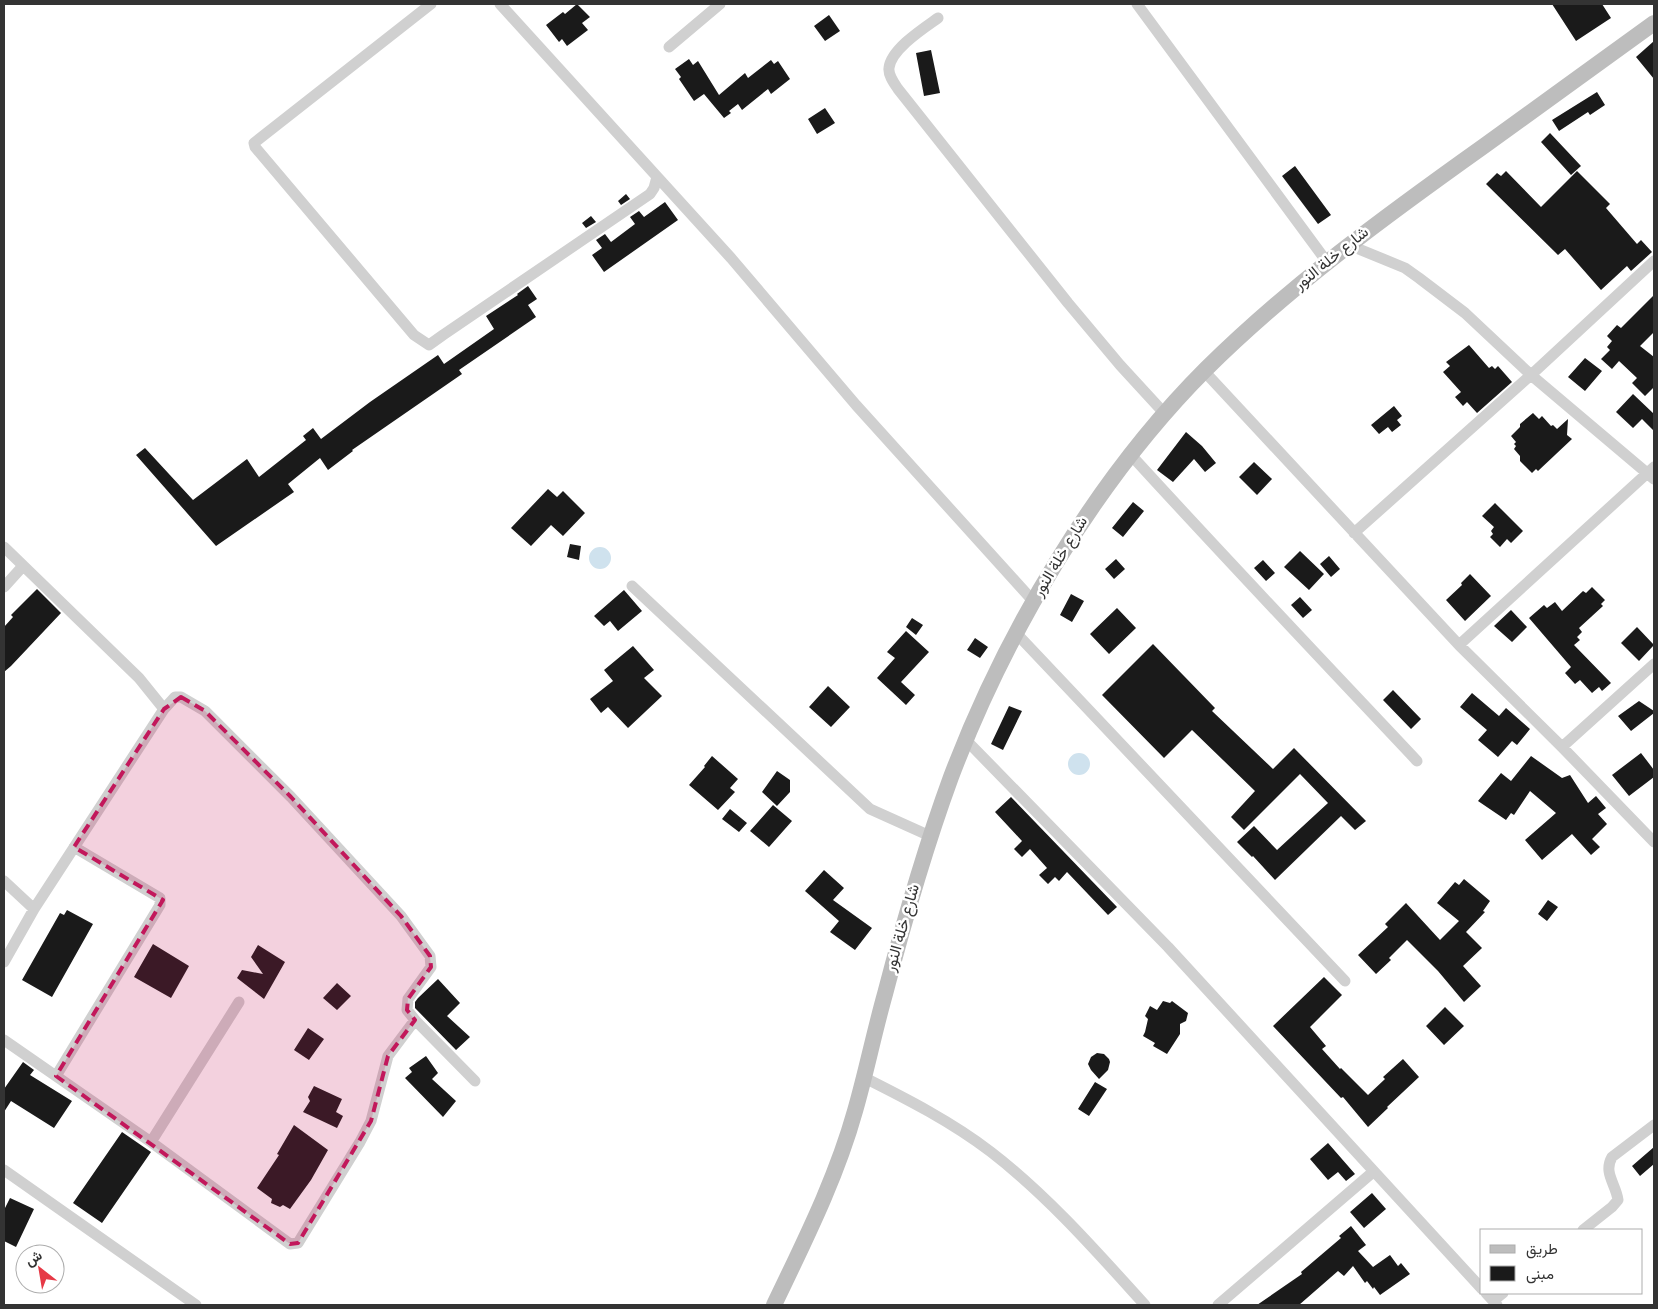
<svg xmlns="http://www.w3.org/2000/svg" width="1658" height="1309" font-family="Overpass,Vazirmatn,sans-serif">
	<rect width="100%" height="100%" fill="#fff"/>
	<!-- water -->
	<path fill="#cfe2ee" d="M589 558a11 11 0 1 1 22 0a11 11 0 1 1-22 0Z
		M1068 764a11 11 0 1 1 22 0a11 11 0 1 1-22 0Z"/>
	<!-- building -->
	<path fill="#1a1a1a" d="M577,4L590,17L582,23L588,30L567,46L562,39L559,42L546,25L563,12L565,14Z
		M1552,4H1602L1611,18L1576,41Z
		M829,15L840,31L825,41L814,26Z
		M1654,41V79L1636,57Z
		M931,50L940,93L924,96L916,53Z
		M689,59L693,65L698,61L719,95L745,73L748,78L771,60L774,64L778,61L790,79L771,94L768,89L742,110L738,104L729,111L731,113L724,118L704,94L694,101L679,79L681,77L675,69Z
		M1597,92L1605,105L1590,115L1588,112L1559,131L1552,120Z
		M825,108L835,123L817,134L808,119Z
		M1550,133L1581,166L1571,175L1541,142Z
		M1295,166L1331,215L1318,224L1282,176Z
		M1506,171L1541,207L1577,171L1610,204L1606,208L1637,244L1641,240L1652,252L1631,271L1627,266L1601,290L1565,249L1558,255L1486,184L1497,173L1501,176Z
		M626,194L630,199L621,205L618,201Z
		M665,202L678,220L604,272L592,255L602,248L596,240L605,234L611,242L635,224L630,217L639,211L644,217Z
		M591,216L596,222L586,228L582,223Z
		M528,286L537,299L528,305L536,317L459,370L462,374L352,450L353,451L328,470L320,458L288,484L294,492L216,546L136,455L145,448L193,500L247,459L259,477L306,440L303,436L313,428L321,439L370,402L438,355L444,364L494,329L486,316L518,295L517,294Z
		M1654,295V332L1640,346L1654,357V387L1645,396L1632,383L1637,378L1619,361L1612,369L1601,359L1610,350L1607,347L1612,341L1607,336L1617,325L1621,328Z
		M1469,345L1489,368L1492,366L1495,369L1498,366L1512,382L1477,413L1467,402L1463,406L1455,397L1461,392L1443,372L1450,366L1446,362Z
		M1585,358L1602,371L1585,391L1568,377Z
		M1633,394L1654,414V431L1642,419L1633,428L1616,412Z
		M1394,406L1402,416L1397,420L1401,425L1392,432L1388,427L1379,434L1371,425Z
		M1533,413L1539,419L1542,416L1551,426L1553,425L1557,429L1568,419L1567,435L1572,439L1538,471L1536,469L1532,473L1520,461V456L1514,449L1516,446L1514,444L1516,442L1511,436L1520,427V424Z
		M1186,432L1202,446L1216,463L1205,472L1194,459L1173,482L1157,470Z
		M1254,462L1272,479L1257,495L1239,477Z
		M548,489L557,497L563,491L585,513L563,536L551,525L531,546L511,528Z
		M1133,502L1144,511L1123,537L1112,528Z
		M1495,503L1523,531L1511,543L1507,539L1500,547L1490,537L1493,534L1491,531L1494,527L1482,516Z
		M570,544L581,546L579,560L567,557Z
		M1300,551L1324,574L1309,590L1284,567Z
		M1329,556L1340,569L1331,577L1320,564Z
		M1116,559L1125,569L1114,579L1105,569Z
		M1263,560L1275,573L1266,581L1254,568Z
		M1470,574L1491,596L1465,621L1446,600L1462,585L1461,583Z
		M1592,587L1605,600L1601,604L1603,606L1579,628L1582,632L1577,637L1580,640L1574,645L1611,683L1602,691L1599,687L1592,693L1580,680L1575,684L1565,673L1571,667L1529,618L1544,605L1547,608L1555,602L1562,611L1583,591L1586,593Z
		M37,589L61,613L11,666L4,672V627L13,617L11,615Z
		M624,590L642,611L618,631L610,621L604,626L594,616Z
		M1071,594L1084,601L1072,622L1060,615Z
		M1300,597L1312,610L1303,618L1291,605Z
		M1117,608L1136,628L1109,654L1090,634Z
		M1511,610L1527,627L1512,642L1494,626Z
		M912,618L923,625L916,635L906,627Z
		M1637,627L1654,645L1639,661L1621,643Z
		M906,631L929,652L901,682L915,695L906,705L877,678L895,658L887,652Z
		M975,638L988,647L980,658L967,650Z
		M1153,644L1215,708L1212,711L1273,769L1294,748L1366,821L1355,830L1341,816L1275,880L1253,856L1252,857L1237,842L1254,826L1277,850L1328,803L1300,774L1244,830L1231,817L1255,791L1192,730L1164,758L1102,695Z
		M633,646L654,670L644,678L662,696L628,728L608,707L601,713L590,699L613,681L604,670Z
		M828,686L850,707L831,727L809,707Z
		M1393,690L1421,719L1411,729L1383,700Z
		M1472,693L1499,716L1506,708L1530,729L1517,745L1512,741L1498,757L1478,740L1487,730L1460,707Z
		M1639,701L1654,711V713L1631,731L1618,716Z
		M1009,706L1022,711L1003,750L991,744Z
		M1641,753L1654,770V777L1629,796L1612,775Z
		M712,756L738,779L730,788L735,792L718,810L689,785L705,767L704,766Z
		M1531,756L1562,778L1570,775L1588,803L1596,796L1606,808L1598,814L1607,824L1592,839L1600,847L1591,855L1572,834L1542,860L1525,840L1556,813L1530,791L1514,815L1511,813L1506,820L1478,801L1501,773L1511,781Z
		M777,771L790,780V792L777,806L762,792Z
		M1011,797L1117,907L1108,915L1067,872L1059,881L1055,877L1048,884L1039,875L1047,868L1030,849L1022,857L1014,849L1022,841L995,812Z
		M773,805L792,821L769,847L750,831Z
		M730,809L747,823L739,832L722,819Z
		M824,870L844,888L833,900L872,928L855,950L830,932L839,921L805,891Z
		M1464,879L1490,901L1483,911L1485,912L1466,932L1482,948L1463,966L1481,986L1464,1002L1438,971L1407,940L1389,958L1391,960L1376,974L1358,955L1388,927L1385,924L1406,903L1440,940L1459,921L1437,903L1455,882L1459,885Z
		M1548,900L1558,907L1547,921L1538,914Z
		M67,910L93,924L52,997L22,980L60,913L64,915Z
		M153,944L189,966L171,998L134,977Z
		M258,945L285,962L264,999L237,978L242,970L263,974L251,957Z
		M1324,977L1342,995L1310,1027L1326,1046L1322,1049L1340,1069L1341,1068L1368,1095L1385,1079L1383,1077L1403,1059L1419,1077L1387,1107L1388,1108L1368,1127L1343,1097L1341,1098L1273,1026Z
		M438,979L460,1003L447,1016L470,1037L456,1050L415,1008V1002L418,998Z
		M337,983L351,996L337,1010L323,998Z
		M1163,1001L1170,1003L1172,1001L1188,1013L1186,1021L1180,1024V1034L1167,1054L1153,1046L1155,1043L1143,1036L1145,1032L1148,1019L1145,1016L1150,1006L1157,1010Z
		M1445,1007L1464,1026L1444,1045L1426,1026Z
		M308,1028L324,1039L309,1060L294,1050Z
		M1097,1053L1104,1054L1109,1059L1110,1062L1108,1070L1099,1079L1091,1070L1088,1064L1091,1057Z
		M426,1056L438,1073L432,1079L456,1101L443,1117L405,1078L412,1072L409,1068Z
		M23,1062L34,1070L30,1075L72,1101L54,1128L11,1101L4,1112V1089Z
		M1095,1082L1107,1089L1089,1116L1078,1109Z
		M314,1086L342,1099L336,1112L343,1116L337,1128L303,1112L310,1101L308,1097Z
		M294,1125L328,1150L311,1180L290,1209L283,1205L280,1207L271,1203L272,1199L257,1188L279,1155L277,1154Z
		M122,1132L151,1152L102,1223L73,1203Z
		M1328,1143L1355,1174L1346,1181L1338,1172L1328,1180L1310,1159Z
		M1654,1147V1164L1640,1176L1632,1166Z
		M1372,1193L1386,1209L1364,1228L1350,1212Z
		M10,1198L34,1209L16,1247L4,1241V1210Z
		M1351,1226L1366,1245L1358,1251L1373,1267L1390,1255L1398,1266L1401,1263L1410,1274L1380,1295L1374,1287L1373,1289L1367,1281L1365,1283L1353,1266L1344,1276L1338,1271L1299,1305H1257L1302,1274L1301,1272L1341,1238L1339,1236Z"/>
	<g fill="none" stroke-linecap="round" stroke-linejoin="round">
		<!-- street -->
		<path stroke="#d0d0d0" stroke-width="11" d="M431,4L254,143L255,147L414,335L429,345L443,335L650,194L654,188L657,177
			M500,4L731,258L856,405L1034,602
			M1137,4L1327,262
			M938,18C924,28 891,49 889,68C888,75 894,83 898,89L1068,303L1120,365L1165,414
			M669,47L720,4
			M1349,245L1405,268L1419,278L1465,313L1531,375L1654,479
			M1204,371L1459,645L1562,747L1654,842
			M1131,455C1225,558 1321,659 1417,761
			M1354,533L1531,375L1654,261
			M4,547L139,678L164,709
			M632,586L870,809L930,836
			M4,587L23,566
			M1017,634L1345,981
			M1459,645L1654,467
			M966,740L1168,947L1482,1289
			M1562,747L1654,664
			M4,881L34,909
			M4,962L34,909L164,709L175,697H181L205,711L291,797L401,916L430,956L431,967L408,999L407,1010L415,1020L475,1081
			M4,1040L151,1142L290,1244L298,1243L360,1142L371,1121L388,1056L415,1020
			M56,1076L160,905V898L74,847
			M863,1077C907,1099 952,1122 991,1152C1048,1196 1097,1252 1145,1305
			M151,1142L239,1002
			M4,1170L196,1305
			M1583,1230L1612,1207L1618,1200C1616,1184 1603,1173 1612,1157L1654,1125
			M1486,1293L1497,1305
			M1493,1301L1503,1293
			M1218,1305L1373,1172"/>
		<!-- secondary -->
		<path stroke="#bdbdbd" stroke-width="16" d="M774,1305C804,1242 836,1179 855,1111C866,1073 874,1033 885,994C904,921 925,848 951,777C1006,632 1096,479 1206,369C1291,285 1387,215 1484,146C1541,105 1597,64 1654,23"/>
	</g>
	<!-- marked area -->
	<path fill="#c2185b" fill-opacity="0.2" stroke="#c2185b" stroke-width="4" stroke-dasharray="10 6" stroke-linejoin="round" d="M181,697L205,711L291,797L401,916L430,956L431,967L408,999L407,1010L415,1020L388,1056L371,1121L298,1243L290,1244L56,1076L163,900L74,847L164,709Z"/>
	<g text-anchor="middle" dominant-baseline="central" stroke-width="5" stroke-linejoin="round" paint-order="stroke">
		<!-- street labels -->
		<g font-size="16" fill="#333" stroke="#fff">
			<text transform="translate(1332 259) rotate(-39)">شارع خلة النور</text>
			<text transform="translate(1061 557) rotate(-59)">شارع خلة النور</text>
			<text transform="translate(903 928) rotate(-74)">شارع خلة النور</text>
		</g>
	</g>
	<!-- border -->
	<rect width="1658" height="1309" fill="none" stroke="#333333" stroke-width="10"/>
	<!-- legend -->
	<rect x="1480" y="1229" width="162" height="65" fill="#ffffff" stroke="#adadad"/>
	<rect x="1490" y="1245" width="25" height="8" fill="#bdbdbd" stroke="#adadad"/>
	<text x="1526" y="1254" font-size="15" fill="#333333">طريق</text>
	<rect x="1490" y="1266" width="25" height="15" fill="#1a1a1a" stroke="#adadad"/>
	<text x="1526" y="1279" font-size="15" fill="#333333">مبنى</text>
	<!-- north arrow -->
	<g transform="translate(40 1269) rotate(329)"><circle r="24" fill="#ffffff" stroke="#adadad"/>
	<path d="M0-4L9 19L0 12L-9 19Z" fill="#e63946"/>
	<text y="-8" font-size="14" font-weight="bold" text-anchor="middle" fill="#333333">ش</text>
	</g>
</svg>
